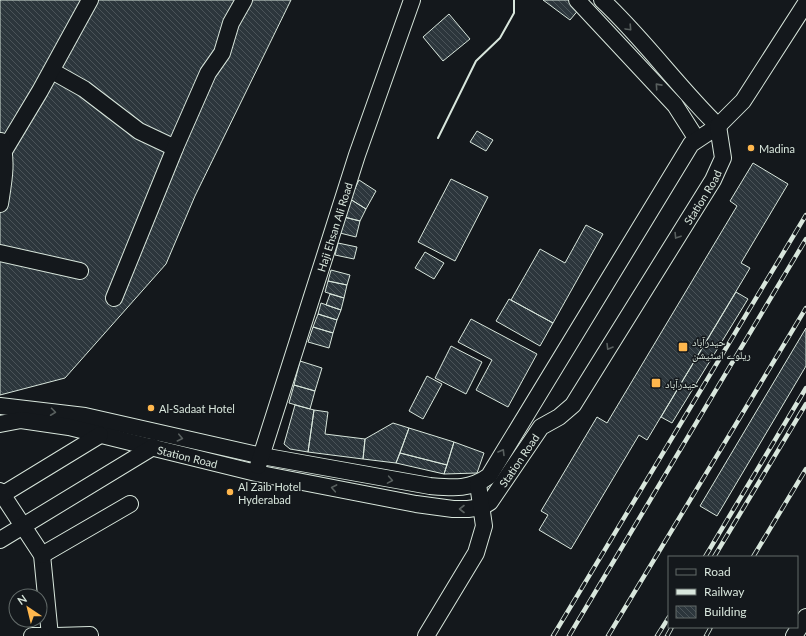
<svg xmlns="http://www.w3.org/2000/svg" width="806" height="636" font-family="Lato,'Noto Naskh Arabic',sans-serif">
	<defs>
		<pattern id="building-back-hatch" width="6" height="6" patternUnits="userSpaceOnUse"><rect width="6" height="6" fill="#2c363c"/><path d="M-1 5l2 2M0 0l6 6M5-1l2 2" fill="none" stroke="#4a5358"/></pattern>
	</defs>
	<rect width="100%" height="100%" fill="#14181c"/>
	<!-- building -->
	<path fill="url(#building-back-hatch)" stroke="#d8e6dc" d="M0,0H291L195,196L166,264L65,378L0,395Z
		M543,0H569L580,8L570,20Z
		M449,14L470,39L443,61L423,37Z
		M477,131L493,140L486,151L470,142Z
		M753,163L788,184L741,263L750,268L647,440L639,435L571,549L539,530L548,515L541,511L597,417L607,423L737,206L730,201Z
		M451,179L488,197L455,261L418,242Z
		M359,180L376,191L366,209L350,199Z
		M350,199L366,209L360,221L344,217Z
		M344,217L360,221L356,237L340,233Z
		M586,225L603,234L553,323L511,300L540,249L565,263Z
		M338,243L357,247L354,259L335,255Z
		M425,252L444,263L434,279L415,268Z
		M331,270L350,275L347,285L328,281Z
		M328,281L347,285L344,298L325,292Z
		M736,292L748,299L672,423L661,417Z
		M330,294L344,298L341,310L326,305Z
		M509,299L553,323L540,346L496,321Z
		M321,303L341,310L337,320L318,314Z
		M318,314L337,320L333,333L313,327Z
		M471,319L537,354L508,407L476,390L492,360L458,342Z
		M313,327L333,333L329,348L308,342Z
		M806,328V366L717,516L700,506Z
		M451,346L482,362L466,394L435,378Z
		M300,361L322,368L315,391L294,385Z
		M427,376L442,384L423,419L409,411Z
		M294,385L315,391L310,409L289,403Z
		M295,405L314,410L308,452L290,449L284,444Z
		M314,410L328,412L325,434L365,439L363,459L308,452Z
		M393,423L409,428L396,463L363,459L365,439Z
		M409,428L454,442L447,465L400,453Z
		M454,442L484,453L477,473L444,474Z
		M400,453L447,465L444,474L396,463Z"/>
	<g fill="none" stroke-linecap="round" stroke-linejoin="round">
		<!-- minor casing -->
		<g stroke="#d8e6dc" stroke-width="18">
			<g id="minor">
				<path d="M577,0L675,105L696,138"/>
				<path d="M602,0C644,39 677,86 718,126"/>
				<path d="M52,71L84,89L139,131L175,148"/>
				<path d="M4,151L40,91L90,0"/>
				<path d="M0,204C3,184 8,161 1,141"/>
				<path d="M0,253L80,271"/>
				<path d="M114,298L175,148L208,73L222,53L231,23L244,0"/>
				<path d="M0,406L85,416L262,456L430,486C453,488 470,490 489,476L691,144L718,126L743,101L806,3"/>
				<path id="s1" d="M0,424L21,420L69,427L256,473L416,504L453,509H468L482,507L490,502L541,427L559,417L573,405L713,180L723,158L718,126"/>
				<path id="s2" d="M258,466L357,155L412,0"/>
				<path d="M0,491L42,555L50,636"/>
				<path d="M0,496L100,435"/>
				<path d="M0,540L153,447"/>
				<path d="M42,555L130,504"/>
				<path d="M32,636H42"/>
				<path d="M56,636L90,635"/>
				<path d="M426,636L476,553L484,526L478,484"/>
				<path d="M794,636L806,617"/>
			</g>
		</g>
		<!-- minor -->
		<use href="#minor" stroke="#14181c" stroke-width="16"/>
		<!-- rail casing -->
		<g stroke="#d8e6dc" stroke-width="4.5">
			<path id="rail" d="M705,557L806,388
				M714,557L806,404
				M753,557L806,469
				M553,636L806,215
				M569,636L806,239
				M608,636L806,308
				M657,636L669,617
				M667,636L672,627
				M706,636L711,627"/>
		</g>
		<!-- rail -->
		<use href="#rail" stroke="#14181c" stroke-width="3" stroke-dasharray="9" stroke-linecap="butt"/>
		<!-- wall -->
		<path stroke="#d8e6dc" stroke-width="2" d="M438,138L476,61L500,38L514,13V0"/>
	</g>
	<!-- one-way arrows -->
	<defs><path id="oneway-chevron" d="M-2-3.5L2.5 0L-2 3.5" fill="none" stroke-width="1.6" stroke-linecap="round" stroke-linejoin="round"/></defs>
	<g stroke="#59605f">
		<use href="#oneway-chevron" transform="translate(629 28) rotate(47)"/>
		<use href="#oneway-chevron" transform="translate(658 86) rotate(-132)"/>
		<use href="#oneway-chevron" transform="translate(677 236) rotate(122)"/>
		<use href="#oneway-chevron" transform="translate(609 347) rotate(121)"/>
		<use href="#oneway-chevron" transform="translate(53 412) rotate(7)"/>
		<use href="#oneway-chevron" transform="translate(180 438) rotate(13)"/>
		<use href="#oneway-chevron" transform="translate(502 452) rotate(-59)"/>
		<use href="#oneway-chevron" transform="translate(390 480) rotate(10)"/>
		<use href="#oneway-chevron" transform="translate(334 488) rotate(-169)"/>
		<use href="#oneway-chevron" transform="translate(462 509) rotate(-180)"/>
	</g>
	<!-- markers -->
	<g fill="#ffb74d" stroke="#14181c" stroke-width="1.5">
		<circle cx="751" cy="148" r="4"/>
		<rect x="678" y="342" width="10" height="10" rx="2"/>
		<rect x="651" y="378" width="10" height="10" rx="2"/>
		<circle cx="151" cy="408" r="4"/>
		<circle cx="230" cy="492" r="4"/>
	</g>
	<g text-anchor="middle" dominant-baseline="central" stroke-width="3" stroke-linejoin="round" paint-order="stroke">
		<!-- poi labels -->
		<g font-size="11" fill="#d8e6dc" stroke="#14181c" text-anchor="start">
			<text x="759" y="148">Madina</text>
			<text x="692" y="341">حیدرآباد<tspan x="692" dy="13">ریلوے اسٹیشن</tspan></text>
			<text x="665" y="383">حیدرآباد</text>
			<text x="159" y="408">Al-Sadaat Hotel</text>
			<text x="238" y="486">Al Zaib Hotel<tspan x="238" dy="13">Hyderabad</tspan></text>
		</g>
		<!-- street labels -->
		<g font-size="11" fill="#d8e6dc" stroke="#14181c">
			<text stroke="none"><textPath href="#s1" startOffset="876">Station Road</textPath></text>
			<text stroke="none"><textPath href="#s2" startOffset="251">Haji Ehsan Ali Road</textPath></text>
			<text stroke="none"><textPath href="#s1" startOffset="192">Station Road</textPath></text>
			<text stroke="none"><textPath href="#s1" startOffset="552">Station Road</textPath></text>
		</g>
	</g>
	<!-- legend -->
	<rect x="668" y="556" width="130" height="72" fill="#14181c" stroke="#626a69"/>
	<rect x="676" y="569" width="20" height="6" fill="#14181c" stroke="#626a69"/>
	<text x="704" y="576" font-size="12" fill="#d8e6dc">Road</text>
	<rect x="676" y="589" width="20" height="6" fill="#d8e6dc" stroke="#626a69"/>
	<text x="704" y="596" font-size="12" fill="#d8e6dc">Railway</text>
	<rect x="676" y="606" width="20" height="12" fill="url(#building-back-hatch)" stroke="#626a69"/>
	<text x="704" y="616" font-size="12" fill="#d8e6dc">Building</text>
	<!-- north arrow -->
	<g transform="translate(28 608) rotate(325)"><circle r="19" fill="#14181c" stroke="#626a69"/>
	<path d="M0-3L7 15L0 10L-7 15Z" fill="#ffb74d"/>
	<text y="-6" font-size="11" font-weight="bold" text-anchor="middle" fill="#d8e6dc">N</text>
	</g>
</svg>
